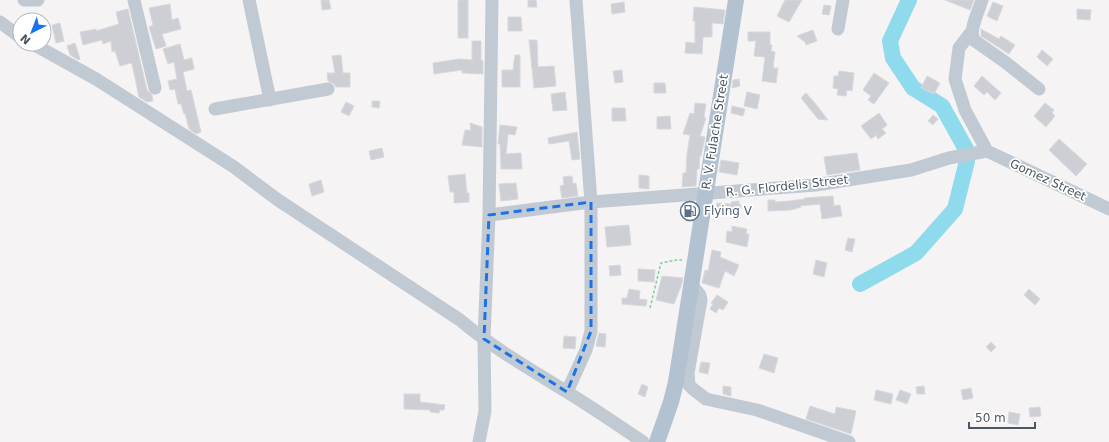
<svg xmlns="http://www.w3.org/2000/svg" width="1109" height="442" font-family="'DejaVu Sans',sans-serif">
	<rect width="100%" height="100%" fill="#f5f3f3"/>
	<g fill="none" stroke-linecap="round" stroke-linejoin="round">
		<!-- river -->
		<path stroke="#90daee" stroke-width="16" d="M909,0L890,41L893,58L913,88L942,106L967,151
			M860,284L916,253L955,209L967,161"/>
	</g>
	<!-- building -->
	<path fill="#cdcfd5" stroke="#d7d9de" d="M321,0H329L331,9L322,10Z
		M458,0H468V38H458Z
		M528,0H536L537,7H528Z
		M785,0H802L789,22L777,16Z
		M945,0H974L970,10Z
		M624,2L625,12L612,14L611,4Z
		M993,2L1003,6L997,21L987,16Z
		M170,4L172,20L178,18L181,29L162,34L166,46L156,49L149,27L153,25L149,8Z
		M824,5L831,6L829,15L822,14Z
		M694,7L725,10L723,24L712,23V37H703L702,54L685,53L686,42L695,43V21H693Z
		M128,9L147,90L152,95L153,101L147,102L139,97L132,64L131,63L120,66L115,51L112,52L111,41L103,44L102,40L83,45L80,32L96,29V31L119,24L116,12Z
		M1077,9L1091,10L1090,20L1077,19Z
		M508,17H521L522,31H508Z
		M60,23L64,41L56,43L52,25Z
		M981,29L999,39L1001,36L1015,45L1009,54L981,36Z
		M813,30L817,41L806,45L805,42L797,36Z
		M748,32H770V45H772L771,51L775,52L773,68H778L776,83L762,81L765,57L754,56L756,41H748Z
		M529,40H537L538,67L554,66L556,86L534,88Z
		M472,41H481V60L483,61V74L462,73V70L434,74L433,63L459,59L472,60Z
		M75,43L80,59L78,60L70,55L67,46Z
		M180,44L184,60L192,58L194,69L183,72L187,91L191,90L201,132L196,134L189,129L185,113L184,114L181,104H178L175,89L170,90L168,81L177,79L174,62L168,64L163,49Z
		M1042,50L1053,59L1047,66L1037,57Z
		M341,55L343,73H350V87H336L334,84L328,81L327,73H335L332,56Z
		M515,55H520V87H502V70H513Z
		M622,70L623,82L615,83L613,71Z
		M839,71L854,73L852,91L847,90L846,96L837,95L838,89L833,88L834,76H838Z
		M874,73L889,83L874,104L868,100L871,96L863,90Z
		M927,76L940,83L934,94L921,88Z
		M982,76L1001,93L995,100L987,92L984,95L974,86Z
		M739,79L740,86L732,88L733,80Z
		M654,83H665L666,93H654Z
		M565,92L567,110L553,111L551,94Z
		M747,92L760,95L757,109L744,106Z
		M806,93L814,102L828,120L818,119L801,98Z
		M372,101H380L379,108L372,107Z
		M346,102L354,106L349,116L341,112Z
		M695,103L706,104L704,117L706,118L700,136L705,137L701,156H700L699,169H697L696,186L682,187L683,173H686L687,154L690,135L683,134L690,113L694,114Z
		M1045,103L1054,110L1052,113L1055,116L1046,127L1034,116Z
		M732,106L745,109L743,116L731,113Z
		M612,108H625L626,121H612Z
		M879,113L887,125L882,129L886,133L878,139L876,135L871,139L861,126Z
		M933,115L938,119L933,125L928,121Z
		M670,116L671,129H657V117Z
		M470,123L482,127V147L462,145L465,130H471Z
		M500,125L517,127L515,135L508,134L506,154L521,153L522,169H501L500,144H498Z
		M577,132L580,159L572,160L569,141L549,144L548,138Z
		M1059,139L1087,164L1076,176L1049,150Z
		M382,148L384,157L371,160L369,151Z
		M857,153L860,170L827,175L824,157Z
		M721,160L739,163L737,175L719,172Z
		M465,174L467,193H469V202L454,203V192H450L448,176Z
		M639,175L649,176V189L639,188Z
		M572,176L573,184L576,183L578,196L562,198L560,186L564,185L563,177Z
		M321,180L324,192L312,196L309,184Z
		M516,183L518,199L501,201L499,184Z
		M833,196L834,206L840,205L842,216L822,219L820,204L800,206L801,207L791,210L768,211V200H775V202L790,201L804,199V198Z
		M739,201V204L741,205V209L716,210L717,203L732,204L731,202Z
		M629,225L631,245L607,247L605,227Z
		M732,226L747,229L746,234H749L747,247L726,242L727,231L732,232Z
		M848,238L855,239L852,252L845,250Z
		M712,250L721,252L720,257L739,265L734,276L725,271L719,288L702,283L705,270L708,271Z
		M816,260L827,263L824,277L813,274Z
		M620,265L621,275L610,276L609,266Z
		M638,269L655,270L654,282L638,281Z
		M662,276L683,278L681,286L674,304L656,300Z
		M629,289L640,291L639,299L647,300L646,306L622,304V298H627Z
		M1029,289L1040,299L1035,305L1024,295Z
		M717,295L728,302L723,310L719,308L716,313L710,309L713,304L711,303Z
		M599,333L606,334L605,347L596,346Z
		M564,336L576,337L575,349L563,348Z
		M991,342L996,347L991,352L986,347Z
		M764,354L778,358L774,373L759,368Z
		M701,362L710,363L708,374L699,372Z
		M642,384L648,387L645,397L638,394Z
		M723,386L731,387V396L723,394Z
		M924,386L925,394H917L916,387Z
		M971,388L973,398L963,400L961,390Z
		M876,390L893,394L891,404L874,400Z
		M900,390L911,394L907,404L896,400Z
		M404,394H420V402L445,405L444,410H440L439,413L430,412V410L404,409Z
		M810,406L835,414L836,407L856,411L851,434L806,419Z
		M1040,407L1041,416L1030,417L1029,408Z
		M1009,412L1020,414L1018,425L1008,423Z"/>
	<g fill="none" stroke-linecap="round" stroke-linejoin="round">
		<!-- path -->
		<path stroke="#7ad0a6" stroke-width="1.5" stroke-dasharray="3 2" stroke-linecap="butt" d="M650,308L661,263L676,260H682"/>
		<!-- minor -->
		<path stroke="#c1cad2" stroke-width="13" d="M24,0H38
			M134,0L155,88
			M249,0L270,100
			M982,0C979,11 967,32 975,41L1005,62L1039,89
			M0,22L20,37
			M838,29L843,0
			M972,31L959,48L955,79L965,110L987,151
			M33,44L96,79L234,167L278,200L460,320C493,348 530,369 567,392C593,408 618,425 643,442
			M215,109L328,89
			M987,151L1109,209
			M489,215L591,202L816,185L911,170L949,158L987,151
			M691,284L700,295L701,300L688,373L689,385L693,389L706,399L757,410L849,442
			M567,392L586,350L591,331V202L576,0
			M479,442L485,411L484,339L489,215L492,0"/>
		<!-- major -->
		<path stroke="#b3c2d1" stroke-width="16" d="M657,442L671,402L676,382L736,0"/>
	</g>
	<!-- marked area -->
	<path fill="none" stroke="#1a73e8" stroke-width="3" stroke-dasharray="8 5" stroke-linejoin="round" d="M591,202V331L567,392L484,339L489,215Z"/>
	<!-- icons -->
	<defs>
		<g id="fuel-ring" transform="scale(1)"><circle r="9.5" fill="#fff" stroke="#5c6f8a" stroke-width="1.5"/><path d="M-5.5-6h7V0h2V4h1.3V-2.5L3-4.5l.8-.8L6-3V5H2.5V1h-1V6h-7ZM-4.2-4.7v3.2H.2V-4.7Z" fill="#5c6f8a"/></g>
	</defs>
	<g fill-rule="evenodd">
		<use href="#fuel-ring" x="690" y="211"/>
	</g>
	<g text-anchor="middle" dominant-baseline="central" stroke-width="3.5" stroke-linejoin="round" paint-order="stroke">
		<!-- street labels -->
		<g font-size="12" fill="#4a5661" stroke="#fff">
			<text transform="translate(715 132) rotate(-81)">R. V. Fulache Street</text>
			<text transform="translate(1048 180) rotate(25)">Gomez Street</text>
			<text transform="translate(787 186) rotate(-6)">R. G. Flordelis Street</text>
		</g>
		<!-- service labels -->
		<g font-size="12" fill="#4e5e75" stroke="#fff" text-anchor="start">
			<text x="704" y="211">Flying V</text>
		</g>
	</g>
	<!-- north arrow -->
	<g transform="translate(32 32) rotate(222)"><circle r="19" fill="#ffffff" stroke="#b7bbc0"/>
	<path d="M0-3L7 15L0 10L-7 15Z" fill="#1a73e8"/>
	<text y="-6" font-size="11" font-weight="bold" text-anchor="middle" fill="#4a5661">N</text>
	</g>
	<!-- scale -->
	<path d="M969 422v6h66v-6" fill="none" stroke="#4a5661" stroke-width="2"/>
	<text x="975" y="422" font-size="12" fill="#4a5661" stroke="#ffffff" stroke-width="3" paint-order="stroke">50 m</text>
</svg>
